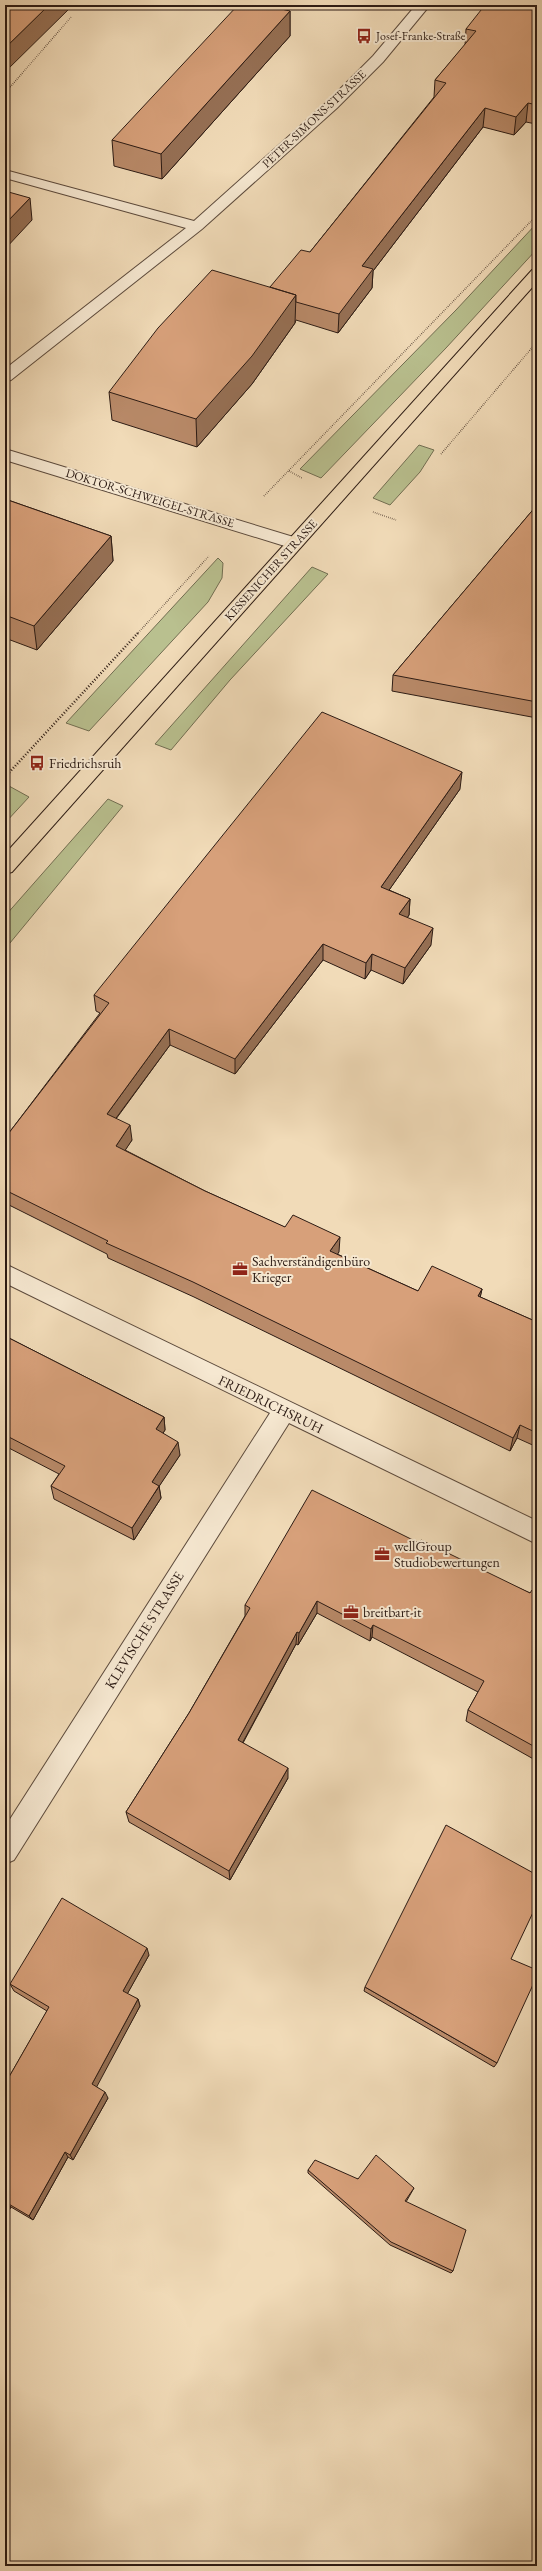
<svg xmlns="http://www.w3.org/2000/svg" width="542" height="2571" font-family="'EB Garamond',serif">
	<rect width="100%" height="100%" fill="#f1dbb8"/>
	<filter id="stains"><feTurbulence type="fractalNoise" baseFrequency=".005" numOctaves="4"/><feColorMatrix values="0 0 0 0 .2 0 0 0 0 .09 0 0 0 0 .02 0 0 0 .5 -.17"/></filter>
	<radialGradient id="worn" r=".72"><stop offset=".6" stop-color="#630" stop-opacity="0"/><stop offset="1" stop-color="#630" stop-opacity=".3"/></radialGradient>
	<!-- green -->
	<path fill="#b9c08f" stroke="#726e52" d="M537,223V249L446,348L321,478L300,469L456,310Z
		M419,445L434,450L420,472L390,505L373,498Z
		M218,558L223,563L222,578L208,602L89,731L66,723Z
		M312,567L328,574L230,680L171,750L155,744Z
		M9,786L29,797L5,823V791Z
		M108,799L123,806L5,949V916Z"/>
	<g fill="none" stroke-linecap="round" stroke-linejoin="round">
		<!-- minor casing -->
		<g stroke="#5d4b3d" stroke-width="2">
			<path id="minor" d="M416,5H430L383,62L337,108L202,229L11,380L5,382V369L186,228L5,178V170L194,221L327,102L373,56Z
				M5,449L300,539L303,543L300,547H288L5,460Z
				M5,1264L537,1521V1544L289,1423L14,1860L5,1864V1827L270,1413L5,1283Z"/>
		</g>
		<!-- major casing -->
		<g stroke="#2c1b14" stroke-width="2">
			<path id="major" d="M537,268V282L12,872L5,874V854L532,270Z"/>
		</g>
		<!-- path-far1 -->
		<path stroke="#2c1b14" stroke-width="1.5" stroke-dasharray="0.5 1.5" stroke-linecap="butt" d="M5,93L72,16
			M441,454L537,342
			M289,471L302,478
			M264,496L537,215
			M373,512L396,520
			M137,634L209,556"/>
		<!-- path -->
		<path stroke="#2c1b14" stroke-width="2.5" stroke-dasharray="1 2" stroke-linecap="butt" d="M5,777L138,633"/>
		<!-- minor -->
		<use href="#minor" fill="#f6e8d1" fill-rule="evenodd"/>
		<!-- major -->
		<use href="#major" fill="#f1dbb8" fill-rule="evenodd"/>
	</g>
	<!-- wall -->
	<path fill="#b98a69" stroke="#2c1b14" d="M537,5V123L536,124L526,122L514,135L483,127L373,271L372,288L338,333L296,320L295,323L252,384L197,447L112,420L109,392L270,287L310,252L434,97L435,80L465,45L466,29Z
		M290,11V36L162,179L114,166L112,140Z
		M5,499L111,536L113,561L37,650L5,638Z
		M537,505V718L392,691L393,675Z
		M460,789L389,890L410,899L409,915L407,918L431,945L403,984L371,970L365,979L323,960L235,1074L170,1045L116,1119L132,1140L125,1150L205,1191L339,1252L337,1254L418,1291L482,1289L480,1297L537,1322V1447L517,1438L510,1451L194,1297L108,1258L107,1254L5,1203V1138L100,1013L96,1011L94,995Z
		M5,1336L164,1417L165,1430L163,1433L180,1455L159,1486L161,1498L134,1540L54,1499L51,1486L59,1474L5,1446Z
		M419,1543L530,1593H537V1761L466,1721L468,1710L478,1692L372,1637L370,1641L317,1613L298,1645L296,1644L243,1743L288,1778L230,1880L129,1822L126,1812L189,1713L245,1616V1605Z
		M149,1955L127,1994L138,1999L140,2006L96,2086L108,2098L73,2160L68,2157L33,2220L11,2207L5,2217V2084L47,2011L14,1991L10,1984Z
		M365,1987L497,2063L494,2067L364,1991Z
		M308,2170L358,2179L414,2188L406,2202L453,2271L451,2273L390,2245L308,2173Z"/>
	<!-- shaded-wall -->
	<path fill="#967055" stroke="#2c1b14" d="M49,5H73L5,72V48Z
		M290,11V36L162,179L161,154Z
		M528,103L526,122L514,135L516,117Z
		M485,108L483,127L373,271L372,288L338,333L339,314L362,266Z
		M30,198L32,220L5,249V224Z
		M296,295L295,323L252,384L197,447L196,419Z
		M111,536L113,561L37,650L34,626Z
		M462,772L460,789L380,903L381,887Z
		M410,899L409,915L398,931L399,914Z
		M433,928L431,945L403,984L405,968Z
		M323,944V960L235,1074V1059Z
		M372,954L371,970L365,979L366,963Z
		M169,1029L170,1045L108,1129L107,1114Z
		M130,1125L132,1140L118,1161L116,1146Z
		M340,1237L339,1252L330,1266V1251Z
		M482,1289L479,1303L478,1296Z
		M164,1417L165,1430L157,1442L156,1429Z
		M520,1425L517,1438L510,1451L513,1438Z
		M178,1442L180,1455L154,1494L152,1482Z
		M159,1486L161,1498L134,1540L132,1528Z
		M317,1601V1613L298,1645L299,1633Z
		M373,1625L372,1637L370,1641L371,1629Z
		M297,1632L296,1644L238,1751V1740Z
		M288,1768V1778L230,1880L229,1871Z
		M147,1948L149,1955L125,1998L123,1991Z
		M138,1999L140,2006L95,2090L92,2084Z
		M105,2092L108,2098L73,2160L70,2155Z
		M65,2152L68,2157L33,2220L29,2216Z
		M7,2203L11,2207L5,2217V2206Z"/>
	<!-- building -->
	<path fill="#d7a07a" stroke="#2c1b14" d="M5,5H49L5,48Z
		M238,5H264L290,11L161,154L112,140Z
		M485,5H537V105L528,103L516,117L485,108L362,266L373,269L339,314L296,302V295L270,287L301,250L310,252L446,83L435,80L476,31L466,29Z
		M5,191L30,198L5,224Z
		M212,270L296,295L252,356L196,419L109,392L158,328Z
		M5,499L111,536L34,626L5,615Z
		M537,505V702L393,675Z
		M322,712L462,772L381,887L410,899L399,914L433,928L405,968L372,954L366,963L323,944L235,1059L169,1029L107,1114L130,1125L116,1146L205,1191L285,1227L293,1215L340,1237L330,1251L418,1291L432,1266L482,1289L478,1296L537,1322V1433L520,1425L513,1438L193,1282L106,1243L108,1241L5,1190V1138L109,1003L94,995Z
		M5,1336L164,1417L156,1429L178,1442L152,1482L159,1486L132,1528L51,1486L65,1466L5,1435Z
		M312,1490L419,1543L421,1540L530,1593L532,1590L537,1593V1748L468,1710L484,1681L373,1625L371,1629L317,1601L299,1633L297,1632L238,1740L288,1768L229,1871L126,1812L189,1713L250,1608L245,1605Z
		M446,1825L537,1875V1904L511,1959L537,1970V1976L497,2063L365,1987Z
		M62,1898L147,1948L123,1991L138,1999L92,2084L105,2092L70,2155L65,2152L29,2216L7,2203L5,2206V2084L49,2007L10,1984Z
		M376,2155L414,2188L405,2201L466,2230L453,2271L391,2242L308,2170L315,2160L358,2179Z"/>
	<!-- icons -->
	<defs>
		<g id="bus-bare" transform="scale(1.2)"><path d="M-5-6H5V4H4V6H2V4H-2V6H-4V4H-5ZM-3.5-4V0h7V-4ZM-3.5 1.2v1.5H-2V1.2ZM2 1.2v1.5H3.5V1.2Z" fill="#8f2418" stroke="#f6e8d1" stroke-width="2.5" paint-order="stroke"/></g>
		<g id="office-bare" transform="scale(1.2)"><path d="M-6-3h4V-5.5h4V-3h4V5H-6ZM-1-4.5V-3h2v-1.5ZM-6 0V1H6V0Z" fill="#8f2418" stroke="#f6e8d1" stroke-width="2.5" paint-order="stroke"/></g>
	</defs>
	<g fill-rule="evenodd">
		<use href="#bus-bare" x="364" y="36"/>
		<use href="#bus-bare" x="37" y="763"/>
		<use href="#office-bare" x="240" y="1269"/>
		<use href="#office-bare" x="382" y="1554"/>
		<use href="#office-bare" x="351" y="1612"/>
	</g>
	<g text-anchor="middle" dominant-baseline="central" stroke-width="4" stroke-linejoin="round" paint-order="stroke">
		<!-- far-poi labels -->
		<g font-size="12" fill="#2c1b14" stroke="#f6e8d1" text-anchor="start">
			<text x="376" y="36">Josef-Franke-Straße</text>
		</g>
		<!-- far-street labels -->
		<g font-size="12" fill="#2c1b14" stroke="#f6e8d1">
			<text transform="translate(314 119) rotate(-43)">PETER-SIMONS-STRASSE</text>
			<text transform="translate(150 498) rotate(17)">DOKTOR-SCHWEIGEL-STRASSE</text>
			<text transform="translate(271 570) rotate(-48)">KESSENICHER STRASSE</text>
		</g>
		<!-- poi labels -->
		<g font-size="14" fill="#2c1b14" stroke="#f6e8d1" text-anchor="start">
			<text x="49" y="763">Friedrichsruh</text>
			<text x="252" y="1261">Sachverständigenbüro<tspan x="252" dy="16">Krieger</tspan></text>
			<text x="394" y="1546">wellGroup<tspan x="394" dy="16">Studiobewertungen</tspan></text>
			<text x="363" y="1612">breitbart-it</text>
		</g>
		<!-- street labels -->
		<g font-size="14" fill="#2c1b14" stroke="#f6e8d1">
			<text transform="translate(271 1404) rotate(26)">FRIEDRICHSRUH</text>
			<text transform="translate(144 1630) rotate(-58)">KLEVISCHE STRASSE</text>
		</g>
	</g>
	<!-- margin -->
	<rect width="542" height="2571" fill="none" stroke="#f1dbb8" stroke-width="20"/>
	<rect x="6" y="6" width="530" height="2559" fill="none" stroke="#2c1b14" stroke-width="2"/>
	<rect x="10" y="10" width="522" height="2551" fill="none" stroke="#2c1b14"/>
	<rect width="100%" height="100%" filter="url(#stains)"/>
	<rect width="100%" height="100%" fill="url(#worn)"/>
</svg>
